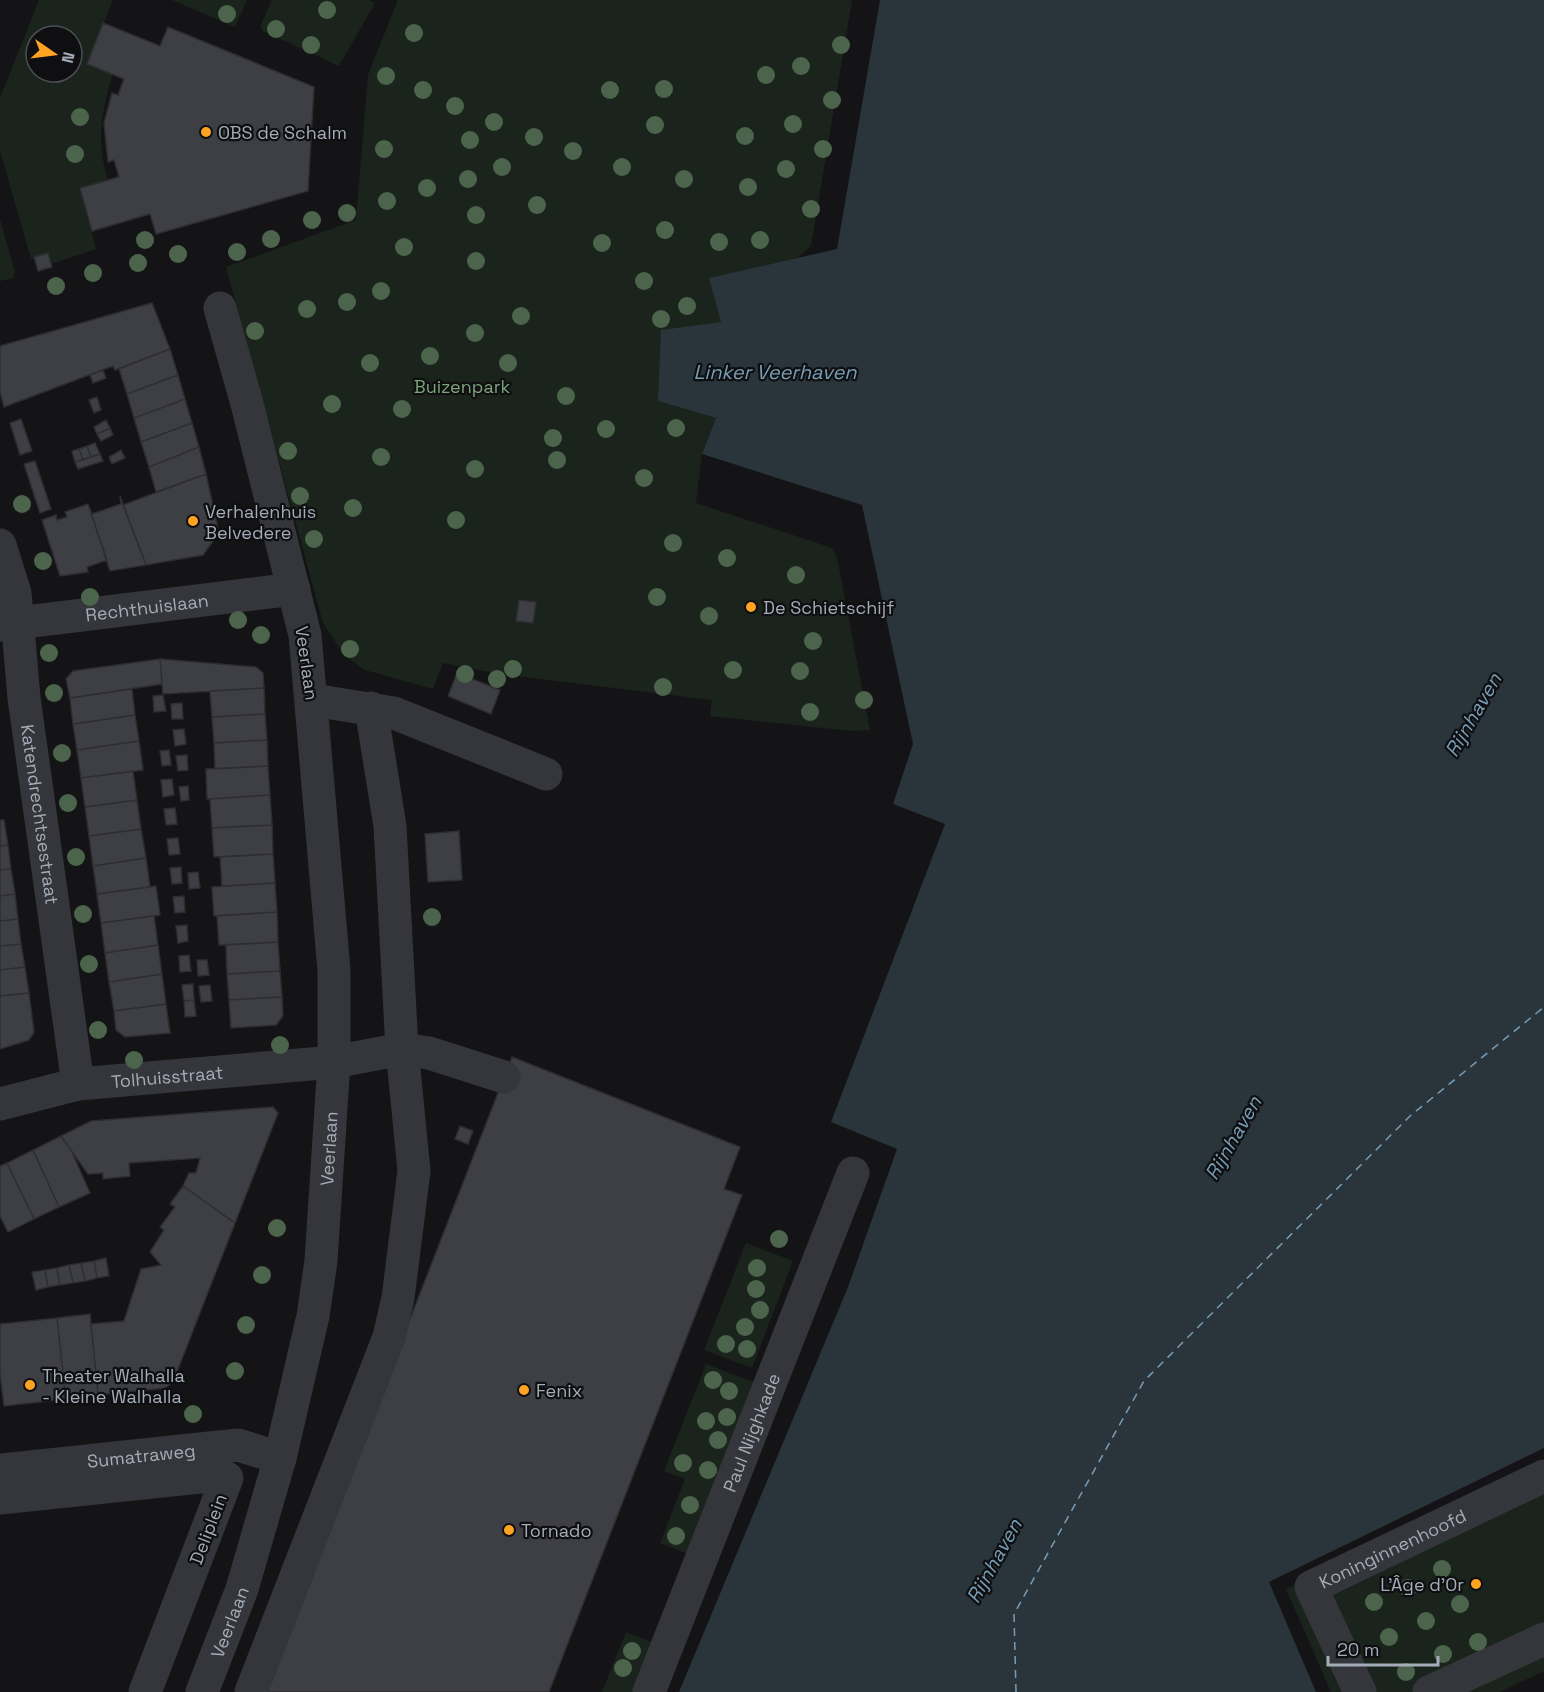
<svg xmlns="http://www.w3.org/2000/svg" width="1544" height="1692" font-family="'Space Grotesk',sans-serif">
	<rect width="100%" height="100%" fill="#141416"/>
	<!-- green -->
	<path fill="#1b241c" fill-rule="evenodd" d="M39,0H113L87,63L113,74C101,110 96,144 108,180L80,189L96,249L51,264L48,254L31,259L0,151V98ZM36,36H72V72H36Z
		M172,0H247L235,27Z
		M272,0H369L375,3L339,66L263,31L260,26Z
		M398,0H852L811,246L797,258L710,278L721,322L660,383L658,401L716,418L702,454L696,503L832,548L837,557L870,730L851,731L710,716L712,700L500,674L443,663L433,689L365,670L344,655L323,623L226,267L356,220L368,75Z
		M0,219L15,272L13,278L0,281Z
		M746,1243L793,1261L752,1368L704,1350Z
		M706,1364L755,1383L688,1554L660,1543L685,1479L664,1471Z
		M1544,1463V1671L1500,1692H1331L1286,1589Z
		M626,1632L654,1643L635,1692H602Z"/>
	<!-- water -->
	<path fill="#29343b" d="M880,0H1544V1448L1269,1582L1316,1692H679L848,1287L897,1149L831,1122L945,824L893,804L913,744L862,505L702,454L716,418L658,401L661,330L721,322L709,278L837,249Z"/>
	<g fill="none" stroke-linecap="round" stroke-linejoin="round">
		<!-- ferry -->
		<path stroke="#779eb7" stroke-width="1.5" stroke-dasharray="8 6" stroke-linecap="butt" d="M1016,1692L1014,1614L1144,1381L1410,1116L1544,1007"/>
	</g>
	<!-- building -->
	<path fill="#3e3f44" stroke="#2e2e32" stroke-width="1.5" d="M103,23L160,46L168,27L314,87L308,191L156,234L150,214L92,231L80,188L119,177L114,160L108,162L104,123L112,93L118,95L124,79L87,64Z
		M48,253L52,267L38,271L34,257Z
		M152,303L170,349L115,370L113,366L4,407L0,392V346Z
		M170,349L178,375L127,394L119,369Z
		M103,370L106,378L93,383L90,375Z
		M178,375L185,399L134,418L127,394Z
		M97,397L101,410L94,413L89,400Z
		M185,399L192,423L141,442L134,418Z
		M21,419L32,451L20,455L10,423Z
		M106,420L110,428L97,434L94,427Z
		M192,423L199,447L149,467L141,442Z
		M110,428L113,435L101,441L97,434Z
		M95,443L100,454L91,457L87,446Z
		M87,446L91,457L83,460L79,449Z
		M199,447L206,474L156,492L149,467Z
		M79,449L83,460L75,462L72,451Z
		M121,450L125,458L112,464L109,457Z
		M100,454L103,461L78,469L75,462Z
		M35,461L51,509L40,513L24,464Z
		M206,474L219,533L203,555L146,565L123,505Z
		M120,496L146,565L110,571L89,507L92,514L121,504Z
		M88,504L107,560L87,567L88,572L60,576L42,520L56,515L57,520L67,517L65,512Z
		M519,600L536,602L533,623L516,621Z
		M160,659L162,684L70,698L66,679L73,671Z
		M160,659L256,667L263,673L264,688L163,694Z
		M457,673L500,690L491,714L448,696Z
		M264,688L265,714L212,717L210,691Z
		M132,689L135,715L73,724L70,698Z
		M163,695L166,711L154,712L153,696Z
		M182,703L183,719H172L171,704Z
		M265,714L267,740L214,743L212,717Z
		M135,715L139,741L77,750L73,724Z
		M184,729L186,744L175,746L173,730Z
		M267,740L268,766L215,769L214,743Z
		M139,741L143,770L81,778L77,750Z
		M169,750L171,765L162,766L160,751Z
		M187,755L188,770L178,771L176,756Z
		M268,766L270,795L207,799L206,769Z
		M133,771L137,800L85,807L81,778Z
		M172,779L174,795L163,797L161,780Z
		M188,786L189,800L181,801L179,787Z
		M270,795L272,825L212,828L210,799Z
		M137,800L141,829L89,836L85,807Z
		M175,808L177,824L166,825L164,809Z
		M0,820H4L8,845L0,846Z
		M272,825L273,854L214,857L212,828Z
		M141,829L146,858L93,866L89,836Z
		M459,831L462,880L428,882L425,834Z
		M178,838L180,854L169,855L167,839Z
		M8,845L11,869L0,870V846Z
		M273,854L275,883L222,886L220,857Z
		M146,858L150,887L97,894L93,866Z
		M181,867L182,883L172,884L170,868Z
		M11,869L15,894L0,896V870Z
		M198,872L200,888L189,889L188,873Z
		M275,883L277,912L214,916L212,887Z
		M156,886L160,915L101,923L97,894Z
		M15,894L18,919L0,921V896Z
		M184,896L185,912L175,913L173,897Z
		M277,912L278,942L219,945L217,916Z
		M154,916L158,945L105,953L101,923Z
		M18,919L21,944L0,946V921Z
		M187,925L188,941L178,943L176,926Z
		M278,942L280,971L227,974L226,945Z
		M21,944L25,967L0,970V946Z
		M158,945L162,974L109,982L105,953Z
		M189,955L191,971L180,972L179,956Z
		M197,960H207L209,975L198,976Z
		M25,967L29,993L0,996V970Z
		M280,971L282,997L229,1000L227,974Z
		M162,974L166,1004L114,1011L109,982Z
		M193,984L194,1000L184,1001L182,985Z
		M210,985L212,1001L201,1002L199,986Z
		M29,993L34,1032L29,1040L0,1049V996Z
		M282,997L283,1016L276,1025L231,1028L229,1000Z
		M194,1000L196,1016L185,1017L184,1001Z
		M166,1004L170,1033L125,1037L116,1030L114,1011Z
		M512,1057L740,1147L724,1189L742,1195L590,1586L549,1692H265Z
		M273,1107L278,1113L235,1223L183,1186L189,1173H196L200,1158L129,1163L130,1176L103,1179V1173L88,1174L61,1136L91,1121Z
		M460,1126L473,1131L468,1144L455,1139Z
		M61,1136L71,1150L90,1193L59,1207L33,1150Z
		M33,1150L59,1207L34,1219L7,1163Z
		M7,1163L34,1219L8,1232L0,1216V1166Z
		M183,1186L235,1223L173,1382L165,1388L98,1395L91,1324L124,1321L141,1269L161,1265L150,1252L164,1230L160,1227L175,1207L170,1204Z
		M106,1258L109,1276L97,1278L94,1261Z
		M94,1261L97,1278L85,1281L81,1263Z
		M81,1263L85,1281L73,1283L69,1265Z
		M69,1265L73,1283L60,1285L57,1268Z
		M57,1268L60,1285L48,1287L45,1270Z
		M45,1270L48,1287L36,1290L32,1272Z
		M90,1314L98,1395L66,1399L57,1318Z
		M57,1318L66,1399L4,1406L0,1373V1324Z"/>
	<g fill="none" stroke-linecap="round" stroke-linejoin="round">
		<!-- minor -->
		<g stroke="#34363b" stroke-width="33">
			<path id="s1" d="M0,545L15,593L24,698L78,1084"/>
			<path id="s2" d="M0,625L294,589"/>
			<path d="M313,700L394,713L546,774"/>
			<path id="s3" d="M0,1104L78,1084L334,1062L402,1049L429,1053L504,1077"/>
			<path id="s4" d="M0,1470L238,1445L280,1458"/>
			<path d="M0,1498L219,1475L227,1478L145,1692"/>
			<path id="s5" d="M202,1692L242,1589L280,1458L313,1316L321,1261L334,1062V970L305,635L247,404L220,308"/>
			<path d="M251,1692L389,1337L398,1298L414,1171L402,1049L390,826L371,708"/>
			<path id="s6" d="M649,1692L853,1173"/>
			<path id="s7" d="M1360,1692L1311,1587L1544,1476"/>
			<path d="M1429,1692L1544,1639"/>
		</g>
	</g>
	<!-- trees -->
	<g fill="#4c644c">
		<circle cx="327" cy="10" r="9"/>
		<circle cx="227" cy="14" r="9"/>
		<circle cx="276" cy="29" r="9"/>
		<circle cx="414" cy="33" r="9"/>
		<circle cx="311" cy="45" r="9"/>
		<circle cx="841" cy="45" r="9"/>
		<circle cx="801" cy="66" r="9"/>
		<circle cx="766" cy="75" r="9"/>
		<circle cx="386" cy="76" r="9"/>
		<circle cx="664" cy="89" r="9"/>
		<circle cx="423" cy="90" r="9"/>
		<circle cx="610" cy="90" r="9"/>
		<circle cx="832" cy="100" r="9"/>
		<circle cx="455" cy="106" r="9"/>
		<circle cx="80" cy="117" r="9"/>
		<circle cx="494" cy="122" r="9"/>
		<circle cx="793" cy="124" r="9"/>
		<circle cx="655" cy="125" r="9"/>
		<circle cx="745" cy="136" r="9"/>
		<circle cx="534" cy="137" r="9"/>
		<circle cx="470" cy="140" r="9"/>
		<circle cx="384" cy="149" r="9"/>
		<circle cx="823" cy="149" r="9"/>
		<circle cx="573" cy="151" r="9"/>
		<circle cx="75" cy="154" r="9"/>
		<circle cx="502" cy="167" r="9"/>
		<circle cx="622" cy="167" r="9"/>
		<circle cx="786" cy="169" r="9"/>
		<circle cx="468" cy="179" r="9"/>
		<circle cx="684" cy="179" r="9"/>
		<circle cx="748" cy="187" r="9"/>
		<circle cx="427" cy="188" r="9"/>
		<circle cx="387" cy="201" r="9"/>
		<circle cx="537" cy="205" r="9"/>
		<circle cx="811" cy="209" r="9"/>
		<circle cx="347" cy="213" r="9"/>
		<circle cx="476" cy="215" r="9"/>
		<circle cx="312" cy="220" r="9"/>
		<circle cx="665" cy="230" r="9"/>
		<circle cx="271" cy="239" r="9"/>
		<circle cx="145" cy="240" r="9"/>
		<circle cx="760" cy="240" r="9"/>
		<circle cx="719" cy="242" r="9"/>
		<circle cx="602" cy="243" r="9"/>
		<circle cx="404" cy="247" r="9"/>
		<circle cx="237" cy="252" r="9"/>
		<circle cx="178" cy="254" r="9"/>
		<circle cx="476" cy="261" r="9"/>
		<circle cx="138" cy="263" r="9"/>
		<circle cx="93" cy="273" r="9"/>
		<circle cx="644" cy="281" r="9"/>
		<circle cx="56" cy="286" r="9"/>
		<circle cx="381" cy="291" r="9"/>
		<circle cx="347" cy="302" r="9"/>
		<circle cx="687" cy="306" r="9"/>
		<circle cx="307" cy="309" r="9"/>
		<circle cx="521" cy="316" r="9"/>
		<circle cx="661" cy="319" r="9"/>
		<circle cx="255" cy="331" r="9"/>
		<circle cx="475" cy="333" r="9"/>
		<circle cx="430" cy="356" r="9"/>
		<circle cx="370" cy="363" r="9"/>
		<circle cx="508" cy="363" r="9"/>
		<circle cx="566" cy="396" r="9"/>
		<circle cx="332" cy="404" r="9"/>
		<circle cx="402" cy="409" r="9"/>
		<circle cx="676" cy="428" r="9"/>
		<circle cx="606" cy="429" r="9"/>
		<circle cx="553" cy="438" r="9"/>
		<circle cx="288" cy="451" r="9"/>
		<circle cx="381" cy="457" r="9"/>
		<circle cx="557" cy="460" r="9"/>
		<circle cx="475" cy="469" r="9"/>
		<circle cx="644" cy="478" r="9"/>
		<circle cx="300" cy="496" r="9"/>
		<circle cx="22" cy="504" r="9"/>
		<circle cx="353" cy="508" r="9"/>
		<circle cx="456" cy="520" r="9"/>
		<circle cx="314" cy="539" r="9"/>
		<circle cx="673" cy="543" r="9"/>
		<circle cx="727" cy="558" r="9"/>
		<circle cx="43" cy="561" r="9"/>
		<circle cx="796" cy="575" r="9"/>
		<circle cx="90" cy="597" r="9"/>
		<circle cx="657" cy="597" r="9"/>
		<circle cx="709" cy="616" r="9"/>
		<circle cx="238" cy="620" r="9"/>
		<circle cx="261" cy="635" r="9"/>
		<circle cx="813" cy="641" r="9"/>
		<circle cx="350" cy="649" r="9"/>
		<circle cx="49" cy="653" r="9"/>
		<circle cx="513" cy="669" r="9"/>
		<circle cx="733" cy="670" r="9"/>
		<circle cx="800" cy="671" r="9"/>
		<circle cx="465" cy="674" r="9"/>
		<circle cx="497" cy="679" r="9"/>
		<circle cx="663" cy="687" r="9"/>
		<circle cx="54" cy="693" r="9"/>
		<circle cx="864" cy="700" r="9"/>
		<circle cx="810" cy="712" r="9"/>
		<circle cx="62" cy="753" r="9"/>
		<circle cx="68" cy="803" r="9"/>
		<circle cx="76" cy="857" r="9"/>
		<circle cx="83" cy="914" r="9"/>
		<circle cx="432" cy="917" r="9"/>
		<circle cx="89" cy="964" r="9"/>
		<circle cx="98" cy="1030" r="9"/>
		<circle cx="280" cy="1045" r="9"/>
		<circle cx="134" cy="1060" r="9"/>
		<circle cx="277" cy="1228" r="9"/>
		<circle cx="779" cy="1239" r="9"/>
		<circle cx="757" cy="1268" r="9"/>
		<circle cx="262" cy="1275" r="9"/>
		<circle cx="756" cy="1289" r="9"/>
		<circle cx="760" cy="1310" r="9"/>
		<circle cx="246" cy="1325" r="9"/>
		<circle cx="745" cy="1327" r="9"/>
		<circle cx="726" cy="1344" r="9"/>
		<circle cx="747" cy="1349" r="9"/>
		<circle cx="235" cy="1371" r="9"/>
		<circle cx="713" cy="1380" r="9"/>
		<circle cx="729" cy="1391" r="9"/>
		<circle cx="193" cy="1414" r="9"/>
		<circle cx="727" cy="1417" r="9"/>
		<circle cx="706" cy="1421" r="9"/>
		<circle cx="718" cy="1440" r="9"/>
		<circle cx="683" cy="1463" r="9"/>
		<circle cx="708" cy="1470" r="9"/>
		<circle cx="690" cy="1505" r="9"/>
		<circle cx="676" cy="1536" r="9"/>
		<circle cx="1442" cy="1569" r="9"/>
		<circle cx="1408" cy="1588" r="9"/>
		<circle cx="1374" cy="1602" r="9"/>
		<circle cx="1460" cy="1604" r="9"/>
		<circle cx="1426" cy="1621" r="9"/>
		<circle cx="1389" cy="1637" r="9"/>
		<circle cx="1478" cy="1642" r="9"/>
		<circle cx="632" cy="1651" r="9"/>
		<circle cx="1443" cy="1654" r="9"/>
		<circle cx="623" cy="1668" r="9"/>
		<circle cx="1406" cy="1672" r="9"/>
	</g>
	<!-- markers -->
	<g fill="#ffa323" stroke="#0f0f11" stroke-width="2">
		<circle cx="206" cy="132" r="6"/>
		<circle cx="193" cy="521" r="6"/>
		<circle cx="751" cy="607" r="6"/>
		<circle cx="30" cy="1385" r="6"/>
		<circle cx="524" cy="1390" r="6"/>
		<circle cx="509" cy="1530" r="6"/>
		<circle cx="1476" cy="1584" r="6"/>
	</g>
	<g text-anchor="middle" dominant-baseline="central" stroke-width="4.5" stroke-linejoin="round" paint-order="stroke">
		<!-- poi labels -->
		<g font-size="18" fill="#a4acb8" stroke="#0f0f11" text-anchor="start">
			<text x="218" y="132">OBS de Schalm</text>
			<text x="205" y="511">Verhalenhuis<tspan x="205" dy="21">Belvedere</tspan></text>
			<text x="763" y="607">De Schietschijf</text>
			<text x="42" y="1375">Theater Walhalla<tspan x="42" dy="21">- Kleine Walhalla</tspan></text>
			<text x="536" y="1390">Fenix</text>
			<text x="521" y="1530">Tornado</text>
			<text x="1464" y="1584" text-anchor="end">L'Âge d'Or</text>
		</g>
		<!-- park labels -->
		<g font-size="18" fill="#7aa579" stroke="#0f0f11">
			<text x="462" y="386">Buizenpark</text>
		</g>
		<!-- street labels -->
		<g font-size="18" fill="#a4acb8" stroke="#0f0f11">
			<text stroke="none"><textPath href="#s2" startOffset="148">Rechthuislaan</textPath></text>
			<text transform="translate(307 663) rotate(82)">Veerlaan</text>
			<text stroke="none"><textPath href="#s1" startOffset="273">Katendrechtsestraat</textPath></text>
			<text stroke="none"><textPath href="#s3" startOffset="170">Tolhuisstraat</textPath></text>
			<text stroke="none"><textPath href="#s5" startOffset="561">Veerlaan</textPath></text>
			<text stroke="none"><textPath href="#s6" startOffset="279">Paul Nijghkade</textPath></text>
			<text stroke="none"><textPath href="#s4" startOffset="142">Sumatraweg</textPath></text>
			<text transform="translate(208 1529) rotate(-69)">Deliplein</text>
			<text stroke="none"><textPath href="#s7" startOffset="206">Koninginnenhoofd</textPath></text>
			<text stroke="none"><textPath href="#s5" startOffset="75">Veerlaan</textPath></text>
		</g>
		<!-- water labels -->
		<g font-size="20" font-style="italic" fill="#779eb7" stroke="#0f0f11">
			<text x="775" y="372">Linker Veerhaven</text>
			<text transform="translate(1473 715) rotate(-60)">Rijnhaven</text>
			<text transform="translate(1233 1138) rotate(-60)">Rijnhaven</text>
			<text transform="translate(994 1561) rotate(-61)">Rijnhaven</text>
		</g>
	</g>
	<!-- north arrow -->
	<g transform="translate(54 54) rotate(104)"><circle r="28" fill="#0f0f11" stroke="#4b4e54" stroke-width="1.5"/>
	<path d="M0-4.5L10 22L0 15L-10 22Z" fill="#ffa323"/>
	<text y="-9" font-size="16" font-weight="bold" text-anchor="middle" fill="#a4acb8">N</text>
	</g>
	<!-- scale -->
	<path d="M1328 1656v9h110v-9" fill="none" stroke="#a4acb8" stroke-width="3"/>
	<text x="1337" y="1656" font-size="18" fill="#a4acb8" stroke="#0f0f11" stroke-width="4.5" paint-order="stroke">20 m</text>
</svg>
